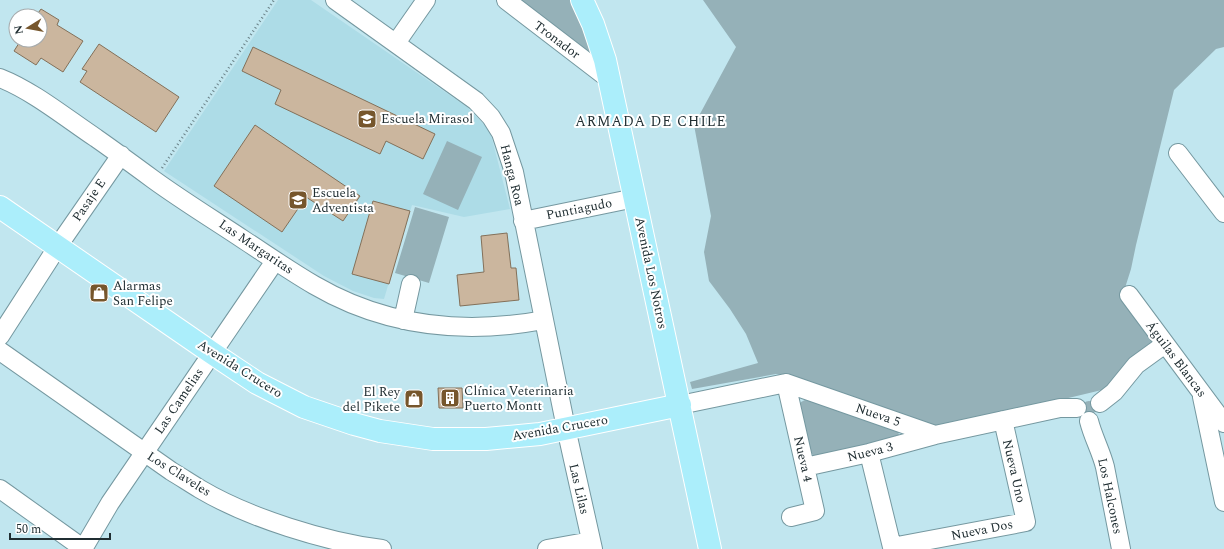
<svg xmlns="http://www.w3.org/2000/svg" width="1224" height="549" font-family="Spectral,serif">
	<rect width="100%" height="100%" fill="#c1e6ef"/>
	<!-- built -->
	<path fill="#addce7" d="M278,0H311L467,107L490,131L510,209L464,217L412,205L384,299L374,298L353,291L324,276L164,171Z"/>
	<!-- green -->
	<path fill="#95b1b8" d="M514,0H571L592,46V50L587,53Z
		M703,0H1224V47L1216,49L1174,90L1136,245L1131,269L1124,291L1157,340L1106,389L997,415L932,426L790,376L776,374L692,389L690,382L758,363L746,334L730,309L709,281L704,252L711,216L694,125L736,47Z
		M447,141L482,157L458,210L423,194Z
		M415,207L449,217L429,283L395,273Z
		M805,400L810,401L898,431L899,435L898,439L815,457L811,453L799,405L801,402Z
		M1082 408a7 7 0 1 1 14 0a7 7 0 1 1-14 0Z"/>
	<!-- building -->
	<path fill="#cbb69e" stroke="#837059" d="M41,9L59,20L57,25L83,41L63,72L41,58L36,65L14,51L21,40H40V16H36Z
		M99,44L179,97L156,132L80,82L87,71L82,69Z
		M253,47L435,134L423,159L386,141L380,154L275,104L281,90L242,71Z
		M255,125L360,196L343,221L306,197L282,232L214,186Z
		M373,201L410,211L389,284L352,274Z
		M507,233L511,268H516L519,300L460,306L457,275L484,272L481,236Z
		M438,388H462L463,408H439Z"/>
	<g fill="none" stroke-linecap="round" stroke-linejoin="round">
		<!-- minor casing -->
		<g stroke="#7598a0" stroke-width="20">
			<path id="minor" d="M335,0L476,101L491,117L501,133L514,172L566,428L593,549
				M506,0L609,79
				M396,43L426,0
				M0,78C33,91 66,118 96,138C116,152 135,166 154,180C183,201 214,220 244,240C267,255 290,271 314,285C386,327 463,335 544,320
				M1178,153L1224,213
				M523,221L635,198
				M1129,295L1224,423
				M403,320L411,284
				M0,336L58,246L121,155
				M0,351L171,471C181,477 190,483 200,489C249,518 326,542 382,549
				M786,383L815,511L791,517
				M1202,397L1224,502
				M1100,403L1114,392L1136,365L1165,344
				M680,405L786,383L935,435
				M1089,421C1093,437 1101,451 1105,467L1121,549
				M869,453L892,547L1026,522L1003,420
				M805,467L869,453L935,435L1060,408H1077
				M0,489L84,549
				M83,549L110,503L275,261
				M547,549L591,541"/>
		</g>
		<!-- major casing -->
		<g stroke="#fff" stroke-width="24">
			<path id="major" d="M582,0L593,24L605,60L710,549
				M0,207L212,353L257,383L304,407L354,424L380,431L433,439H486L540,434L680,405"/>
		</g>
		<!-- path -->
		<path stroke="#698187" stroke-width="2.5" stroke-dasharray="1 3" stroke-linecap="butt" d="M162,168L274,0"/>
		<!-- minor -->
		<use href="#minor" stroke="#fff" stroke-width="18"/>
		<!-- major -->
		<use href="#major" stroke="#abeefb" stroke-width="22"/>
	</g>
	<!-- icons -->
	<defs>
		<g id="school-square" transform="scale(1)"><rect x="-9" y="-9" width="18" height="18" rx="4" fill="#76562c" stroke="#fff"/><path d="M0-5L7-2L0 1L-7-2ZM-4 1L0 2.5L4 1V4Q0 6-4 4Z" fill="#fff"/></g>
		<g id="shop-square" transform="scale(1)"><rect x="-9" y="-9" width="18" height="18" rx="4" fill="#76562c" stroke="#fff"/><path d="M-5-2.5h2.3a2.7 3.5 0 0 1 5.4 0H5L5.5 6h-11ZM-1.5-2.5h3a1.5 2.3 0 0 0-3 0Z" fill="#fff"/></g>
		<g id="building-square" transform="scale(1)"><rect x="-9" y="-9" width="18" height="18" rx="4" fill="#76562c" stroke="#fff"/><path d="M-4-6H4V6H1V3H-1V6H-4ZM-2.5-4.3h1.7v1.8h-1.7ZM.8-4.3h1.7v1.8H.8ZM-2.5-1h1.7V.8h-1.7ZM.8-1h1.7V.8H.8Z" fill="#fff"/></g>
	</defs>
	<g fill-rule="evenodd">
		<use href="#school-square" x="367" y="119"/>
		<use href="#school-square" x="298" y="200"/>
		<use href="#shop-square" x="99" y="293"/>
		<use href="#building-square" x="450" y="398"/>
		<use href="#shop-square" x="414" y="399"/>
	</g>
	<g text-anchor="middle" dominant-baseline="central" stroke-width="4" stroke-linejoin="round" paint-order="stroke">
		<!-- street labels -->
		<g font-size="13" fill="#202e32" stroke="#fff">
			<text transform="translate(557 40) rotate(37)">Tronador</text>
			<text transform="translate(512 175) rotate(76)">Hanga Roa</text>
			<text transform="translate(89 200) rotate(-56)">Pasaje E</text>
			<text transform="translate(579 209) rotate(-11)">Puntiagudo</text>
			<text transform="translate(256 247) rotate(34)">Las Margaritas</text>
			<text transform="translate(651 273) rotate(78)">Avenida Los Notros</text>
			<text transform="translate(1176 359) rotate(53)">Águilas Blancas</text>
			<text transform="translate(240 369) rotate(32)">Avenida Crucero</text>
			<text transform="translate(179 401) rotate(-56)">Las Camelias</text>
			<text transform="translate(878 415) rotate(19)">Nueva 5</text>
			<text transform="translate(560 428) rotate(-10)">Avenida Crucero</text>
			<text transform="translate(870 452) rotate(-14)">Nueva 3</text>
			<text transform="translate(803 459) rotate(77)">Nueva 4</text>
			<text transform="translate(1014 471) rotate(77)">Nueva Uno</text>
			<text transform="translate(179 474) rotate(32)">Los Claveles</text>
			<text transform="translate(579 489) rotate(77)">Las Lilas</text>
			<text transform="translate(1110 496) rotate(78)">Los Halcones</text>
			<text transform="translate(982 530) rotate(-11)">Nueva Dos</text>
		</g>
		<!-- poi labels -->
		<g font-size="13" fill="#202e32" stroke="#fff" text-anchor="start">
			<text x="381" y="119">Escuela Mirasol</text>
			<text x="312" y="193">Escuela<tspan x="312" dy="15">Adventista</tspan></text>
			<text x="113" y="286">Alarmas<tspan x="113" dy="15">San Felipe</tspan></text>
			<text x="464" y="391">Clínica Veterinaria<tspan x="464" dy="15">Puerto Montt</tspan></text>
			<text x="400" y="392" text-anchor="end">El Rey<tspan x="400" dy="15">del Pikete</tspan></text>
		</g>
		<!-- neighbourhood labels -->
		<g font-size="14" letter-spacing="1" fill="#202e32" stroke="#fff">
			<text x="651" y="121">ARMADA DE CHILE</text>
		</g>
	</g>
	<!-- north arrow -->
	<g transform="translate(28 28) rotate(259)"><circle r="19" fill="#ffffff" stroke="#a6abad"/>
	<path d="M0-3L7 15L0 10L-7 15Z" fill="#76562c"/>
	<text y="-6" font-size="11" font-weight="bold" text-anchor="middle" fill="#202e32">N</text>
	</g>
	<!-- scale -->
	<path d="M10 533v6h100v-6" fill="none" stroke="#202e32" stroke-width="2"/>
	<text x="16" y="533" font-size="12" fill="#202e32" stroke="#ffffff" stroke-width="3" paint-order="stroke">50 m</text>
</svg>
